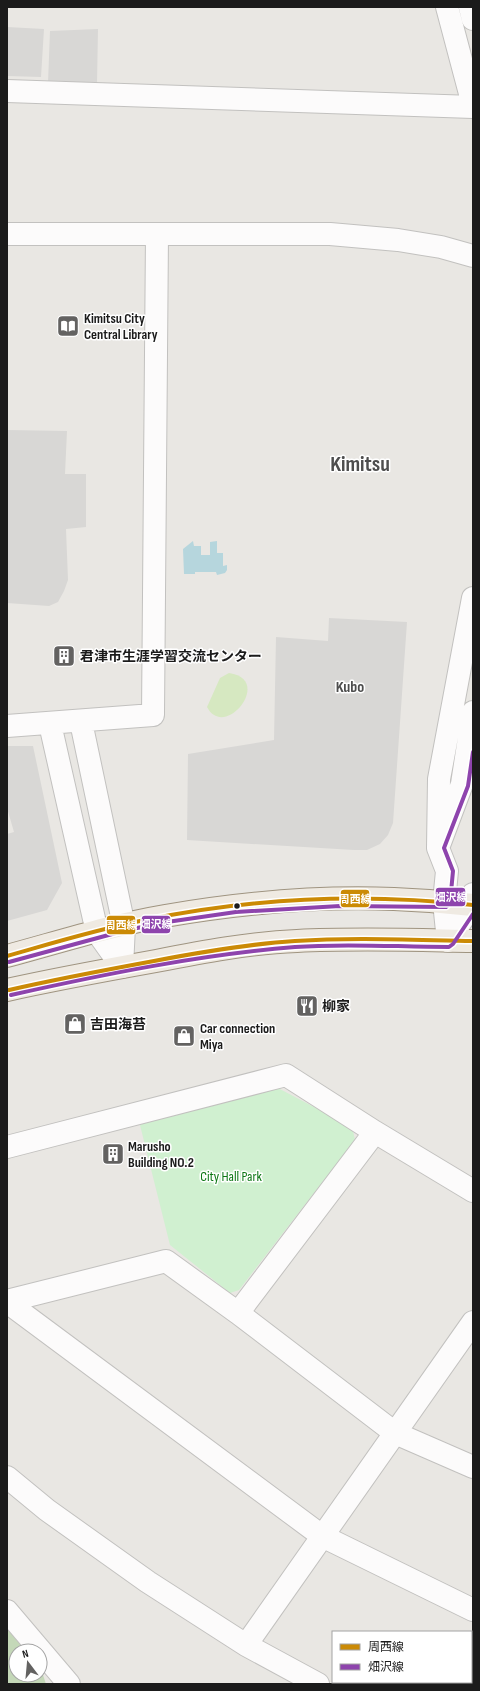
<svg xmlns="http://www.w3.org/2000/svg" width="480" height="1691" font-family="'Sofia Sans Condensed','Noto Sans JP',sans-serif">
	<rect width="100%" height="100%" fill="#e9e7e3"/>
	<!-- residential -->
	<path fill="#d8d7d5" d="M7,27L44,29L41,77L7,76Z
		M98,29L97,83H48L50,31Z
		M7,430L67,431L65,474H86V527L66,529L68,580L64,591L58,602L49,606L7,603Z
		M329,618L407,622L393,823L388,835L380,844L367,850H354L187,840L188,754L274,740L276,637L328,641Z
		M7,746H33L62,883L47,910L7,921V834L14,832L7,808Z"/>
	<!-- grass -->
	<path fill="#d6e8c1" d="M229,673C274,679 225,741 207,707L220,678Z"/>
	<!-- forest -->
	<path fill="#c4d8b8" d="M7,1626L31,1651H16V1675H40V1666L46,1684H7Z"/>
	<!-- park -->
	<path fill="#d0f0d0" d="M276,1087L352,1127L355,1140L239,1290L230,1293L170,1245L139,1121Z"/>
	<!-- water -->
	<path fill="#b6d6dd" d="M193,541L194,546H201V555H210V542L217,541V553H223V566L227,565V570L225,573L217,575L216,572H195V574H184L183,549Z"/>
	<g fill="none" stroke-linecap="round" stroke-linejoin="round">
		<!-- minor casing -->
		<g stroke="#c2c1bf" stroke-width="24">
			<path id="minor" d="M447,7L473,105
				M470,7L473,19
				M7,91L473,107
				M7,234H330L398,240L441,247L473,256
				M81,722L124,926L122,967
				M50,724L97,932L122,967
				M7,726L153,715L157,234
				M438,848L439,779L473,598
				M448,941L444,902L447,871L438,848L462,784L473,712
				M448,941L472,905L473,894
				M7,1147L286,1075L375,1132L473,1191
				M7,1301L166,1261L238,1313L395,1433L473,1467
				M7,1302L322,1536L473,1610
				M238,1313L375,1132
				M7,1477L47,1510L148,1582L246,1645L318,1684
				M7,1611L69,1684
				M246,1645L473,1322"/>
		</g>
		<!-- major casing -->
		<g stroke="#9f9480" stroke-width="24">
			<path id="major" d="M7,956C59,942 112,925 165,916C240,903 319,896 394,899C421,900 447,902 473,905
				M7,990C56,979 106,970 156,961C202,952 249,943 297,941C356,938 414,940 473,941"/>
		</g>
		<!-- minor -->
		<use href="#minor" stroke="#fcfbfb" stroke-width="22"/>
		<!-- major -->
		<use href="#major" stroke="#efeae2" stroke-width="22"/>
		<!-- bus-1 casing -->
		<g stroke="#fff" stroke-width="7">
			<path id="bus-1" d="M7,956C53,943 98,929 145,920C252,898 364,893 473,905
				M9,990C57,979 105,970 154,961C201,952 247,944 295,941C354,937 414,940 473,941"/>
		</g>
		<!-- bus-2 casing -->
		<g stroke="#fff" stroke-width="7">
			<path id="bus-2" d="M9,962L127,930L167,922L236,912L340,906L446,907L450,903L453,871L444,848L468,786L473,752
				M11,995C105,974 199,955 295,947C346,943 398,947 449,947L453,944L473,914"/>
		</g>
		<!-- bus-1 -->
		<use href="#bus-1" stroke="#cb8a05" stroke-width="4"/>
		<!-- bus-2 -->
		<use href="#bus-2" stroke="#8e44ad" stroke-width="4"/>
	</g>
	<!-- icons -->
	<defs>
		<g id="library-square" transform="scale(1.15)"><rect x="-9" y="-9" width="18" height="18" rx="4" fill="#636261" stroke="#fff"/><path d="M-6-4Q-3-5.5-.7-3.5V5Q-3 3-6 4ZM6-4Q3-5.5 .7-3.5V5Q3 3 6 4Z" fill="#fff"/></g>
		<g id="building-square" transform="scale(1.15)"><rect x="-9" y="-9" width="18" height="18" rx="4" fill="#636261" stroke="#fff"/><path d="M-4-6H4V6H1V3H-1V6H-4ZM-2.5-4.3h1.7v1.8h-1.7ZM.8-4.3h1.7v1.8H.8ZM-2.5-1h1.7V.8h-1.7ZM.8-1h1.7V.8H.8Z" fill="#fff"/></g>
		<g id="restaurant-square" transform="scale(1.15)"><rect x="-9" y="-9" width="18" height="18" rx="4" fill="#636261" stroke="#fff"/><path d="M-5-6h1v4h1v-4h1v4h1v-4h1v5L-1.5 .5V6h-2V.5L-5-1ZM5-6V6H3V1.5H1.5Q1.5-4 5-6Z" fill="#fff"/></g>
		<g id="shop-square" transform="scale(1.15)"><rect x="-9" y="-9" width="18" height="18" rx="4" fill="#636261" stroke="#fff"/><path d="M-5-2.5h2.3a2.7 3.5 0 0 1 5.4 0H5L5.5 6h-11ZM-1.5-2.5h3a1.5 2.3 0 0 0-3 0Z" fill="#fff"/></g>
	</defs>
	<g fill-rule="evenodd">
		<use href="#library-square" x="68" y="326"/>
		<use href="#building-square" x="64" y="656"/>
		<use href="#restaurant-square" x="307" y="1006"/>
		<use href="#shop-square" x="75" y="1024"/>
		<use href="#shop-square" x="184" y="1036"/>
		<use href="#building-square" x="113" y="1154"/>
	</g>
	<!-- markers -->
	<circle fill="#1b1b1b" stroke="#fff" stroke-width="1.5" cx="237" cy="906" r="3.5"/>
	<g text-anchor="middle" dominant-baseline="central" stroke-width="3" stroke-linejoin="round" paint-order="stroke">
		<!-- poi labels -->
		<g font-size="14" font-weight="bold" fill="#1b1b1b" stroke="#fff" text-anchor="start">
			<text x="84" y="318">Kimitsu City<tspan x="84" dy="16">Central Library</tspan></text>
			<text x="80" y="656">君津市生涯学習交流センター</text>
			<text x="322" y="1006">柳家</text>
			<text x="90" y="1024">吉田海苔</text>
			<text x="200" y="1028">Car connection<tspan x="200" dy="16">Miya</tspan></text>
			<text x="128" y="1146">Marusho<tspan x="128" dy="16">Building NO.2</tspan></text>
		</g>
		<!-- park labels -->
		<g font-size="14" fill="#0c7614" stroke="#fff">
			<text x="231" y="1176">City Hall Park</text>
		</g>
		<!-- quarter labels -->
		<g font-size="16" font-weight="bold" fill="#4e4e4e" stroke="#fff">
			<text x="350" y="687">Kubo</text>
		</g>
		<!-- town labels -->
		<g font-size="22" font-weight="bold" fill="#4e4e4e" stroke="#fff">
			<text x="360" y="464">Kimitsu</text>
		</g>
	</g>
	<g stroke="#fff" stroke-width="1.5">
		<rect x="435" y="887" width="31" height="20" rx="4" fill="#8e44ad"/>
		<rect x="340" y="889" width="30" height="19" rx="4" fill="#cb8a05"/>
		<rect x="141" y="915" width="30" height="19" rx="4" fill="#8e44ad"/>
		<rect x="106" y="915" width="30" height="20" rx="4" fill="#cb8a05"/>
	</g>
	<g font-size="11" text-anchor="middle" font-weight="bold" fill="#fff">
		<text x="451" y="901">畑沢線</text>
		<text x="355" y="903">周西線</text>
		<text x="156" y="928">畑沢線</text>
		<text x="121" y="929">周西線</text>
	</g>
	<!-- border -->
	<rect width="480" height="1691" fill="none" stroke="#1b1b1b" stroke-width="16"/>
	<!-- legend -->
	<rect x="332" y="1631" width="140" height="52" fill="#ffffff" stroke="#a4a4a4"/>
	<rect x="340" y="1644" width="20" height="6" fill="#cb8a05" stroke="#a4a4a4"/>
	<text x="368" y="1651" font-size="12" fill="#1b1b1b">周西線</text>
	<rect x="340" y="1664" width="20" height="6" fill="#8e44ad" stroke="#a4a4a4"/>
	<text x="368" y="1671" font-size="12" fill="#1b1b1b">畑沢線</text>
	<!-- north arrow -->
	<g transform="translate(28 1663) rotate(344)"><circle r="19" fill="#ffffff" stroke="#a4a4a4"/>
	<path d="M0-3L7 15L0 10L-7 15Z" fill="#636261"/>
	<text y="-6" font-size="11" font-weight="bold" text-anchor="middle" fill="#1b1b1b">N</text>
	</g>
</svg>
